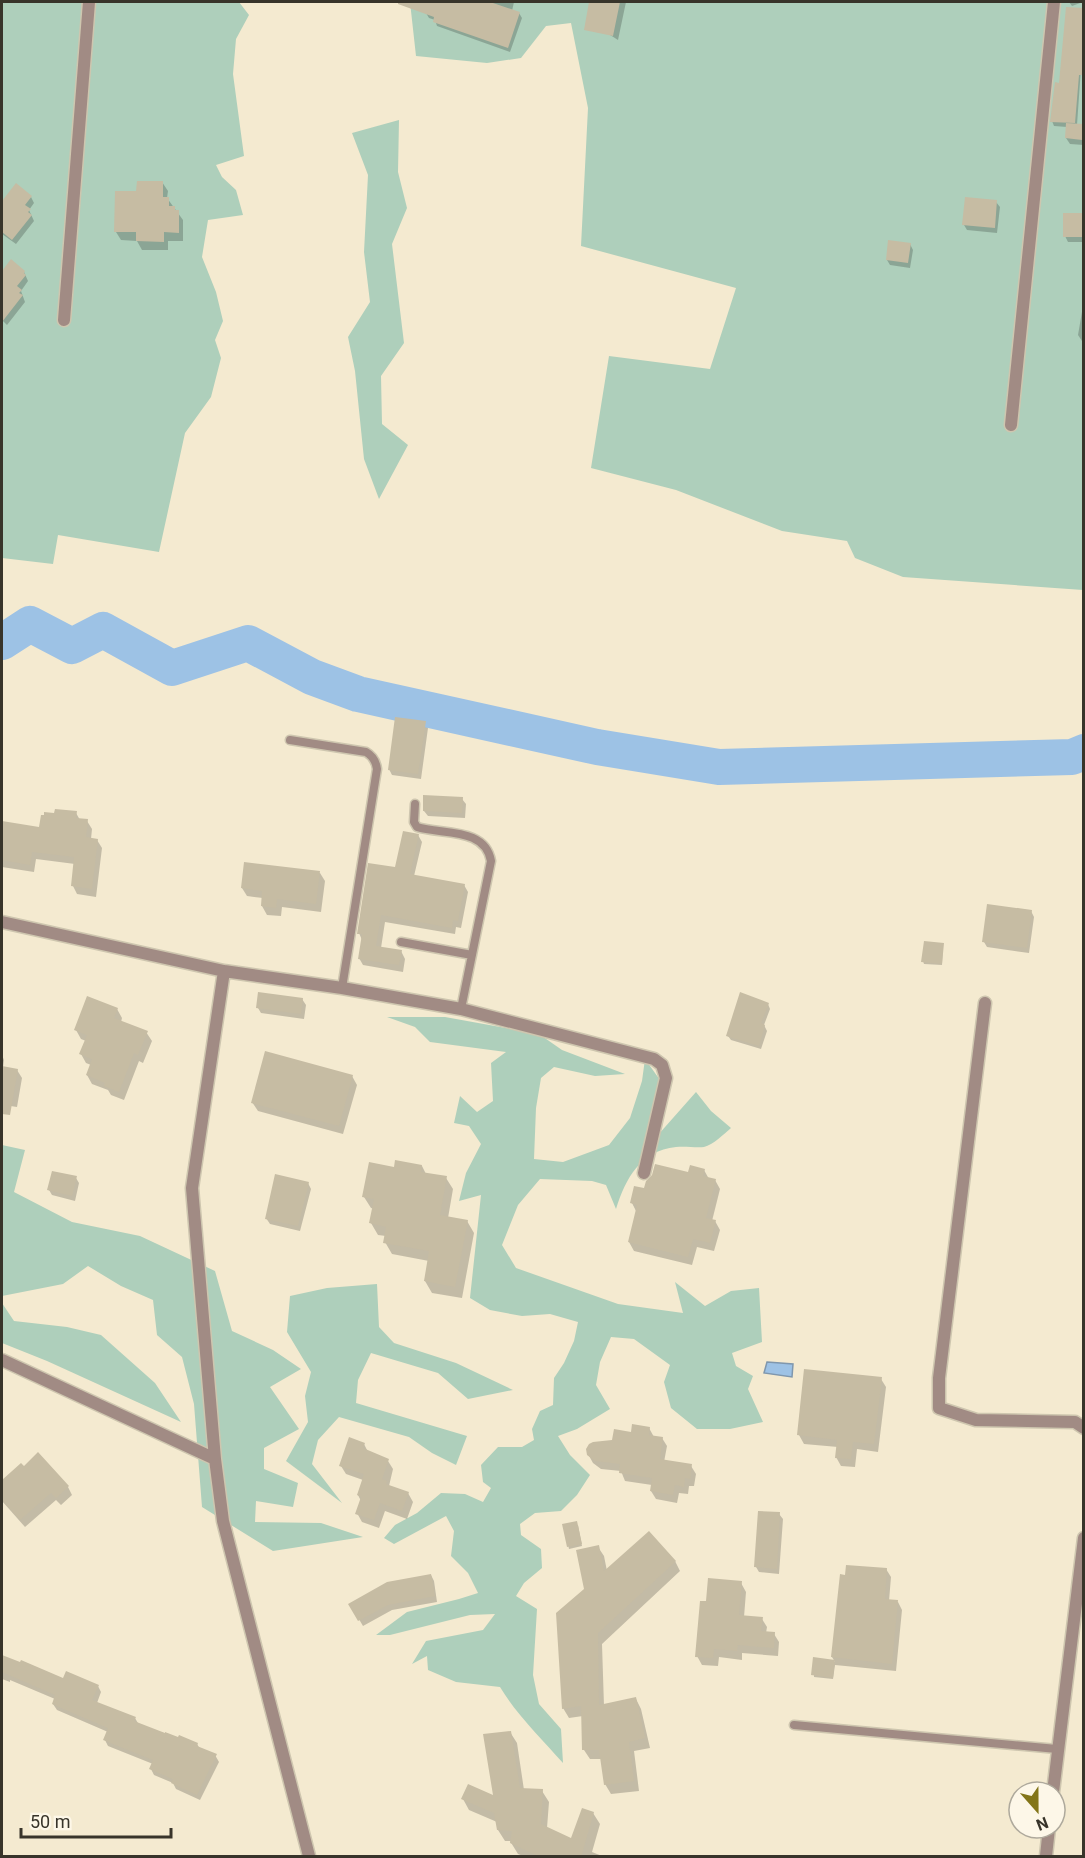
<svg xmlns="http://www.w3.org/2000/svg" width="1085" height="1858" font-family="Roboto,sans-serif">
	<rect width="100%" height="100%" fill="#f4ead0"/>
	<!-- green -->
	<path fill="#aecfbb" d="M2,2H239L249,15L236,39L233,74L244,156L216,165L222,177L236,190L243,215L208,220L202,257L216,292L223,321L215,340L221,358L211,397L185,433L159,552L58,535L53,564L2,558Z
		M410,2H1083V590L903,577L855,558L847,541L782,531L676,490L591,468L609,356L710,369L736,288L581,246L588,108L571,23L546,26L521,58L487,63L416,56Z
		M399,120L398,172L407,208L392,244L404,343L381,376L382,424L408,445L379,499L364,459L355,371L348,337L370,302L364,252L368,175L352,133Z
		M387,1017H445L539,1034L562,1050L625,1074L595,1076L554,1067L541,1078L536,1108L534,1159L563,1162L609,1145L630,1118L642,1081L645,1059L665,1087L648,1124L650,1144L696,1092L711,1111L731,1128C724,1134 713,1145 704,1147C696,1148 686,1146 676,1147C640,1151 626,1178 616,1209L606,1185L592,1181L540,1179L518,1205L502,1245L516,1268L618,1304L683,1313L675,1282L705,1306L731,1291L759,1288L762,1342L732,1353L736,1366L753,1376L748,1389L763,1422L730,1429H697L671,1408L664,1382L670,1365L634,1339L611,1337L600,1362L596,1385L610,1409L577,1429L558,1436L570,1455L590,1475L577,1495L561,1511L535,1513L520,1524L521,1535L541,1549L542,1568L524,1583L516,1596L537,1609L533,1675L539,1704L561,1729L563,1763C541,1738 517,1715 500,1687L456,1682L428,1670L427,1656L412,1664L426,1641L483,1630L495,1614L470,1615L390,1635H376L407,1612L459,1599L478,1593L468,1573L451,1556L454,1531L446,1516L394,1544L384,1538L395,1525L417,1513L441,1493L465,1494L483,1502L491,1488L483,1482L481,1465L498,1447H522L534,1440L532,1429L540,1411L553,1405L554,1378L564,1363L574,1341L578,1322L550,1314L522,1316L490,1310L470,1298L481,1195L459,1201L466,1173L481,1144L469,1126L454,1123L460,1096L477,1112L493,1101L491,1063L506,1052L430,1042L415,1027Z
		M2,1145L25,1150L14,1192L72,1222L140,1236L215,1271L232,1331L273,1350L301,1369L270,1387L299,1429L264,1448V1469L298,1483L293,1507L256,1501L255,1522L321,1523L363,1537L273,1551L202,1507L194,1404L182,1357L157,1335L153,1300L121,1286L88,1266L63,1284L2,1296Z
		M377,1284L379,1327L394,1343L456,1363L513,1390L468,1399L438,1373L371,1353L358,1380L356,1403L467,1436L456,1465L432,1453L409,1437L339,1417L318,1440L312,1464L342,1503L286,1461L308,1422L305,1396L311,1372L287,1332L290,1296L327,1288Z
		M2,1303L14,1321L67,1327L101,1335L155,1383L181,1422L47,1361L2,1343Z"/>
	<!-- water -->
	<path fill="#9dc2e5" stroke="#7f97ad" stroke-width="1.5" d="M767,1362L793,1364L792,1377L764,1373Z"/>
	<!-- shadow -->
	<path fill="#0003" d="M425,2H514L512,11L519,13L522,18L510,52L437,26L435,20L429,18L426,13Z
		M591,2H626L618,40L593,24L588,16Z
		M1069,2H1083L1072,6Z
		M1081,68L1077,125H1082L1084,128V145L1070,144L1066,138L1067,127L1054,126L1052,121L1060,84Z
		M162,182L168,191L167,198L183,220V241H168V250H142L137,241L121,240L116,232L138,193Z
		M16,185L31,197L34,203L29,210L34,221L16,244L2,234V204Z
		M996,202L1000,207L997,233L967,230L964,225Z
		M1065,215H1084V242H1068L1065,236Z
		M910,244L913,250L910,268L890,265L887,260Z
		M11,261L24,272L28,281L21,291L25,302L7,325L2,320V273Z
		M1084,300V344L1078,335Z
		M425,722L428,728L421,779L392,775L389,769Z
		M462,799L466,804L465,818L428,816L424,811Z
		M76,813L80,820L87,821L92,829L91,839L97,840L102,848L96,897L77,894L73,886L75,864L36,859L34,872L2,867V822L40,829Z
		M418,835L422,842L414,876L464,885L468,892L461,928L456,927L455,934L385,922L381,948L401,951L405,959L403,972L363,965L359,958L362,940L359,933Z
		M320,873L325,881L321,912L282,907L281,916L267,915L262,906L263,898L247,896L242,888Z
		M1031,911L1034,917L1029,953L987,947L984,942Z
		M943,944L942,965L924,964L923,961Z
		M302,999L306,1005L304,1019L261,1013L258,1008Z
		M768,1004L770,1009L764,1025L767,1031L761,1049L731,1040L728,1036Z
		M117,1009L122,1018L121,1022L146,1032L152,1041L143,1063L139,1061L124,1100L111,1095L108,1090L92,1084L87,1075L91,1065L86,1063L81,1054L86,1041L81,1039L76,1030Z
		M2,1055L4,1060L3,1068L17,1070L22,1078L17,1107L4,1105L2,1118Z
		M352,1076L357,1085L343,1134L258,1111L252,1102Z
		M422,1166L426,1174L446,1178L453,1189L448,1218L467,1221L474,1233L462,1298L432,1293L425,1281L429,1261L392,1254L385,1242L386,1236L378,1235L371,1223L374,1209L371,1208L364,1197L395,1169Z
		M704,1170L709,1179L715,1180L720,1189L712,1221H715L720,1230L714,1251L697,1247L692,1265L634,1251L629,1242L637,1213L632,1203L645,1190Z
		M76,1178L79,1183L75,1201L52,1195L49,1190Z
		M308,1183L311,1189L300,1231L270,1224L266,1218Z
		M881,1379L886,1387L878,1452L857,1449L855,1467L841,1466L836,1457L838,1447L804,1444L799,1435Z
		M649,1428L654,1437L662,1438L667,1446L664,1462L691,1466L696,1474L694,1486H689L688,1494L679,1493L677,1503L656,1499L651,1491L652,1485L625,1481L621,1471L601,1469L593,1463L588,1454L613,1441Z
		M364,1444L368,1452L388,1461L393,1469L389,1486L408,1493L413,1502L407,1519L385,1511L379,1528L362,1522L357,1513L361,1501L358,1495L363,1480L346,1474L341,1466Z
		M21,1465L68,1487L72,1495L61,1505L56,1500L25,1527L2,1501V1482Z
		M779,1514L783,1519L779,1574L759,1572L756,1567Z
		M564,1525H578L582,1546L569,1549Z
		M598,1547L604,1556L607,1571L675,1561L680,1571L602,1644L604,1706L636,1699L641,1709L650,1748L634,1751L639,1791L611,1794L605,1784L602,1759H590L584,1750L583,1716L569,1718L563,1708L585,1590Z
		M886,1569L891,1577L889,1601L898,1602L902,1610L896,1671L835,1665L833,1679L814,1677V1659L835,1662L832,1657L847,1577Z
		M431,1575L434,1581L437,1602L392,1610L363,1626L350,1604Z
		M741,1583L746,1592L744,1617L762,1619L767,1627L766,1633L774,1634L779,1642L778,1656L742,1653V1660L719,1657L718,1666L702,1665L697,1656L707,1602Z
		M2,1657L64,1680L98,1686L101,1692L97,1703L135,1718L139,1725L197,1744L200,1749L215,1755L219,1762L200,1800L176,1789L173,1783L154,1775L151,1769L153,1764L108,1746L105,1740L108,1732L57,1710L53,1704L55,1699L10,1680V1682L2,1679Z
		M510,1732L517,1743L524,1790L542,1791L549,1802L547,1828L572,1840L593,1813L600,1824L592,1852L602,1856H523L518,1854L510,1841H505L498,1830L497,1822L469,1810L463,1799L495,1797Z"/>
	<g fill="none" stroke-linecap="round" stroke-linejoin="round">
		<!-- river -->
		<path stroke="#9dc2e5" stroke-width="36" d="M2,642L30,624L72,646L103,630L172,668L248,643L312,677L358,694L597,747L719,767L1072,757L1084,752"/>
	</g>
	<!-- building -->
	<path fill="#c6bca3" d="M398,2H490L520,12L508,48L433,22L434,17L398,4Z
		M589,2H620L613,36L584,30Z
		M1066,7L1083,8V75H1079L1075,123L1050,122L1055,82L1059,83Z
		M1066,123L1083,124L1082,140L1065,138Z
		M137,181H163V197H169V206H175V210H179V233L164,232V242L136,241V232H114L115,191H136Z
		M16,183L32,196L25,205L31,209L28,212L32,215L12,240L2,232V201Z
		M965,197L997,200L995,228L962,225Z
		M1063,213H1083V237H1063Z
		M888,240L911,243L908,263L886,260Z
		M11,259L25,271L24,273L26,275L17,286L22,290L19,293L23,295L2,322V271Z
		M395,717L426,721L418,774L388,770Z
		M423,795L463,797L462,813L423,811Z
		M55,809L77,811L76,818L88,819L86,837L98,839L92,889L71,886L74,857L32,852L30,865L2,860V821L39,827L41,815H44V812L54,813Z
		M403,831L419,834L410,874L465,884L458,921L453,920L452,928L381,915L376,946L402,950L399,965L358,959L362,934H357L368,863L395,867Z
		M244,862L320,871L316,904L277,899L276,908L261,906L262,891L241,888Z
		M987,904L1032,910L1027,948L982,942Z
		M924,941L944,943L942,964L921,962Z
		M258,992L303,998L301,1014L256,1008Z
		M740,992L769,1003L761,1023L765,1025L759,1046L726,1036Z
		M87,996L118,1008L114,1018L148,1031L138,1055L134,1053L119,1092L104,1086L105,1083L86,1075L92,1059L79,1054L87,1035L74,1030Z
		M265,1051L353,1075L339,1126L251,1103Z
		M2,1066L18,1069L10,1115L2,1114Z
		M395,1160L422,1165L421,1172L447,1176L440,1215L468,1220L455,1287L424,1281L429,1251L383,1243L386,1227L369,1223L374,1199L362,1197L369,1162L394,1167Z
		M655,1164L688,1172L690,1165L705,1169L703,1176L716,1179L706,1218L716,1220L710,1243L693,1239L688,1257L628,1242L637,1205L630,1203L634,1186L644,1188L646,1181L652,1175Z
		M52,1171L77,1176L72,1196L47,1190Z
		M275,1174L309,1182L298,1226L265,1219Z
		M804,1369L882,1377L874,1444L853,1442L851,1459L835,1458L837,1440L797,1435Z
		M632,1424L650,1427L649,1435L663,1437L660,1459L692,1464L690,1479L685,1478L684,1487L675,1485L673,1495L650,1491L652,1478L619,1473L620,1464L595,1461L587,1455L586,1449L589,1444L593,1442L612,1440L614,1429L631,1432Z
		M349,1437L365,1443L363,1448L389,1459L382,1479L387,1481L386,1484L409,1492L402,1511L380,1503L374,1520L355,1514L361,1497L357,1495L364,1474L339,1466Z
		M38,1452L69,1486L56,1498L51,1493L20,1520L2,1500V1480L21,1463L24,1466Z
		M758,1511L780,1512L777,1569L754,1567Z
		M577,1521L582,1544L567,1547L562,1524Z
		M649,1531L676,1561L598,1633L599,1705L636,1697L645,1738L629,1742L634,1781L604,1785L599,1750H582L581,1706L562,1709L556,1613L584,1589L576,1550L599,1545L604,1571Z
		M846,1565L887,1568L885,1599L898,1600L892,1664L831,1657L840,1574L845,1575Z
		M431,1574L435,1596L388,1605L358,1621L348,1604L387,1582Z
		M708,1578L742,1581L739,1615L763,1617L761,1631L775,1632L774,1648L738,1645L737,1651L714,1649L713,1658L695,1657L700,1601H706Z
		M2,1655L20,1662L21,1660L63,1678L66,1671L99,1685L92,1700L136,1717L134,1721L165,1733V1732L178,1737L179,1735L198,1743L197,1746L217,1754L197,1795L171,1783L173,1779L149,1769L153,1760L103,1740L108,1728L52,1704L55,1695L2,1672Z
		M813,1657L835,1660L833,1678L811,1675Z
		M511,1731L520,1788L543,1789L541,1824L571,1838L582,1808L594,1812L581,1857H540L510,1843L512,1831L497,1830L494,1813L461,1799L468,1784L493,1795L483,1734Z"/>
	<g fill="none" stroke-linecap="round" stroke-linejoin="round">
		<!-- lane casing -->
		<g stroke="#cec6af" stroke-width="11">
			<path id="lane" d="M290,740L366,752C373,756 376,761 377,769L342,988
				M415,804L414,822L417,827C442,835 485,827 491,861L461,1009
				M401,942L472,955
				M794,1725L1057,1749"/>
		</g>
		<!-- street casing -->
		<g stroke="#cec6af" stroke-width="15">
			<path id="street" d="M64,320L89,2
				M1011,425L1054,2
				M2,922L224,971L342,988L461,1009L654,1059L662,1065L666,1078L644,1173
				M224,971L192,1188L215,1459L223,1521L309,1856
				M985,1003L939,1378V1408L976,1420L1075,1422L1084,1428
				M2,1360L215,1459
				M1053,1792L1084,1538
				M1046,1856L1049,1828"/>
		</g>
		<!-- lane -->
		<use href="#lane" stroke="#a18b84" stroke-width="8"/>
		<!-- street -->
		<use href="#street" stroke="#a18b84" stroke-width="12"/>
	</g>
	<!-- border -->
	<rect width="1085" height="1858" fill="none" stroke="#38342a" stroke-width="6"/>
	<!-- north arrow -->
	<g transform="translate(1037 1810) rotate(159)"><circle r="28" fill="#fdf7e8" stroke="#aea99c" stroke-width="1.5"/>
	<path d="M0-4.5L10 22L0 15L-10 22Z" fill="#837518"/>
	<text y="-9" font-size="16" font-weight="bold" text-anchor="middle" fill="#38342a">N</text>
	</g>
	<!-- scale -->
	<path d="M21 1828v9h150v-9" fill="none" stroke="#38342a" stroke-width="3"/>
	<text x="30" y="1828" font-size="18" fill="#38342a" stroke="#fdf7e8" stroke-width="4.5" paint-order="stroke">50 m</text>
</svg>
